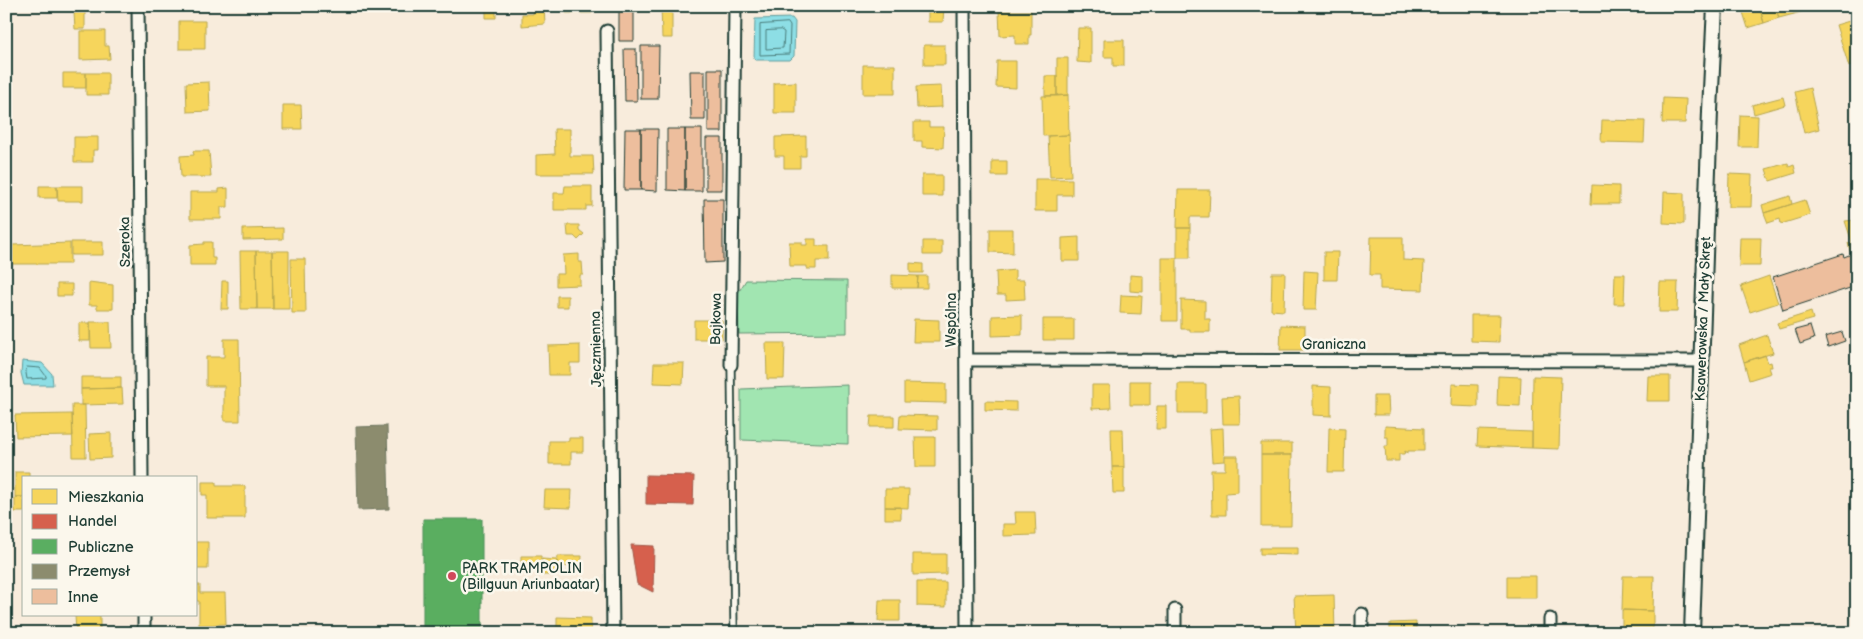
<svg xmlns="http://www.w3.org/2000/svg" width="1863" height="639" font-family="'Balsamiq Sans',sans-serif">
	<rect width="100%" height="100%" fill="#f8ecdc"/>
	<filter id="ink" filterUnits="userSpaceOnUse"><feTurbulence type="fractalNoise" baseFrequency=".02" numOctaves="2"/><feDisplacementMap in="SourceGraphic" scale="10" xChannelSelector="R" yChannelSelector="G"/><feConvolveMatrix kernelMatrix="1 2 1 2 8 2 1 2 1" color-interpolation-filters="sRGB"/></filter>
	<g filter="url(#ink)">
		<!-- grass -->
		<path fill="#a1e5b1" stroke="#609172" d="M746,280L847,281V333L739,334L738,293Z
			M848,385V444L741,440V389Z"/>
		<!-- water -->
		<path fill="#8ddee5" stroke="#619e9e" d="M792,18L795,22L794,56L790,60H756L754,58L755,19Z
			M22,361L42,363L52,374L53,385H24L21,373Z"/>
		<!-- homes -->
		<path fill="#f6d55c" stroke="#b6a750" d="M486,6H496V18H486Z
			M533,6H544L545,24L522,26V14H533Z
			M566,6H592V13H566Z
			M661,6H672V38H662Z
			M928,6H944L943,22H928Z
			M1741,6H1759L1764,23L1748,28Z
			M1759,6H1775L1779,18L1764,23Z
			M1775,6H1791L1794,14L1779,18Z
			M1791,6H1810L1811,9L1794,14Z
			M999,11H1031V35H1029V44H1015V35L1000,36Z
			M85,12V29H75L74,13Z
			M1856,19L1857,64L1849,67L1836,25Z
			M179,21H205V49H179Z
			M1078,28H1091V63L1077,62Z
			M80,31H105V46H109L110,59L80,60Z
			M1104,40H1124V66H1113V57H1104Z
			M924,45H945V65H924Z
			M1057,58H1068V95L1057,96Z
			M997,61H1016V88L996,87Z
			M863,65H895V94H863Z
			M63,73H86V88H63Z
			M86,73H108V95H86Z
			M1045,76H1057V96H1045Z
			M209,82L210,111L187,112L186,83Z
			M796,82V113H774V83Z
			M941,86L942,107L917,108L916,87Z
			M1810,88L1819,129L1804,133L1795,92Z
			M1068,95L1069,135L1043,136L1042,96Z
			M1783,97L1785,105L1754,114L1752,105Z
			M1663,98L1686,99L1685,123H1662Z
			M283,105H301L302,129H283Z
			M1740,115L1758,116L1757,147H1739Z
			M1602,120L1645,121L1644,143L1601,142Z
			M914,122H929V127H944L943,148L922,147V141H914Z
			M554,129H570V156H593L594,174H536V155L555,154Z
			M1069,135L1071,176L1050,177L1048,136Z
			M806,136V156H800V168H784V156H775V137Z
			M74,137H98V150H93V162H74Z
			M193,151H209L211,177H181L180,156L194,155Z
			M992,161H1007V176H992Z
			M1788,163L1789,167L1794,165L1796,173L1770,181L1766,169Z
			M1729,174L1752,175L1751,207H1728Z
			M922,175H942V196H922Z
			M1035,179H1072V195H1057V211H1035Z
			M1592,185L1619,186V204H1591Z
			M39,186H57V198H39Z
			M57,186H83V201H58Z
			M565,186H592V206H586V210H554V193H564Z
			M228,188V207H221V219H190V192H219V189Z
			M1178,190H1210L1209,217H1190V228H1177Z
			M1664,192L1684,193V224L1663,223Z
			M1790,196L1792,204L1764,213L1762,205Z
			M1805,200L1810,215L1781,224L1780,219L1768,223L1764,213Z
			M1855,220L1857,226V241L1852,242L1845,221Z
			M567,225H579V230L584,234L578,240L574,236H568Z
			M283,228V239L243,240V229Z
			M1177,228H1190V258H1177Z
			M990,229H1013V253L990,252Z
			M1079,237V261H1062V238Z
			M1371,237H1403V260L1424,261L1423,290L1380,289V275H1370Z
			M1740,238H1761L1760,266H1739Z
			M807,239H816V246H829V261H816V269H807V266H790L789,242H802V245H807Z
			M923,241H942V255H923Z
			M1857,241V253L1851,254L1848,243Z
			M71,242H103V255H71Z
			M204,242H212V258H215V265H190V245L204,244Z
			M70,243V264H12V245Z
			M240,251H256L257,309H241Z
			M256,251H272L273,309H257Z
			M272,251H289V309H273Z
			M1324,252H1338L1337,280H1324Z
			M579,254V262H582L583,275H580V285L556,286V274H564L563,255Z
			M1162,258H1177V321H1162Z
			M291,259H305L306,313H292Z
			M910,263L923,264V273H910Z
			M1015,270V280H1024L1025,299L1006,300V295H997L996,272Z
			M1304,271L1318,272L1316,310H1303Z
			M1272,273H1285L1284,311L1271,310Z
			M1615,274H1625L1624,304H1614Z
			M892,275L918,276L917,288H892Z
			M1130,275L1143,276V292L1130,291Z
			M918,276H927V288H917Z
			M1769,276L1778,303L1750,312L1741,286Z
			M222,281H228V309H221Z
			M89,282L113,285V309H97V305H89Z
			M1660,282H1678L1677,312H1659Z
			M57,284H72V296H57Z
			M1121,295L1142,296L1141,314L1120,313Z
			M557,296H568V307H557Z
			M1181,300L1205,301V319H1210V332H1190V329H1181Z
			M1811,312L1813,319L1779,329L1777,323Z
			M1022,315V335L992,336V316Z
			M1471,315H1500L1499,342L1471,341Z
			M914,319L939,320V342H913Z
			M1043,319H1074V340H1043Z
			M694,320H722V339H694Z
			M90,322H110L111,348H91Z
			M79,323H90V341H79Z
			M1281,325L1305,326V350H1280Z
			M1767,335L1773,353L1744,362L1739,345Z
			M224,339H239L240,421H224V386H206V357H224Z
			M766,343H785L784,379H767Z
			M580,345V363H570V375H549L548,346Z
			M1765,355L1768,363L1771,362L1772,367H1769L1771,373L1749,380L1744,362Z
			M654,363H684L683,384L653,383Z
			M1498,376L1521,377L1520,406L1497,405Z
			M1533,376L1561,377L1559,449L1532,448Z
			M1648,376H1670V401H1647Z
			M81,377H121V388L81,389Z
			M1130,381H1150V405H1130Z
			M904,383L946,384V403L904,402Z
			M1178,384H1206V413H1178Z
			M1452,384L1478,385V407L1451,406Z
			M1092,385H1110L1111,408L1092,409Z
			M1313,386L1331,387V416L1313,415Z
			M122,388L123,404L81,405V389Z
			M1239,396L1240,424H1223L1222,397Z
			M1374,396H1388L1389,415H1374Z
			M985,401L1016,402V411L985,410Z
			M72,405H85L86,457H73Z
			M1157,406H1166V429H1156Z
			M72,414L73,436L16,437L15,415Z
			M900,415L937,416V430L899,429Z
			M871,416H894V427H870Z
			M1385,426L1424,428V451H1408V453L1405,451L1404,454H1399V461H1386L1385,446H1388V437H1385Z
			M1223,428L1224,461L1212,462L1210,429Z
			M1329,428L1345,429L1344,472H1328Z
			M1111,429H1123L1124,467H1112Z
			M1478,430L1532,432V448L1477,446Z
			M111,433V458L90,459L89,434Z
			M915,437H935V467H916Z
			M569,438H583V452H571V464H549V441H569Z
			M1261,443H1292V455H1261Z
			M1261,455H1292L1291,526H1261Z
			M1225,456H1238V492L1226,493V515H1212L1211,470H1225Z
			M1112,467H1124V493H1113Z
			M15,472H29V478H24V497H15Z
			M202,482H216V486H245V518H207V495H202Z
			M885,489H909L908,508L885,507Z
			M545,490H572L571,508L544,507Z
			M15,497H24V512H15Z
			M885,507H901V519H885Z
			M1015,512H1035L1036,535L1003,536V524H1016Z
			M196,542H208V569H196Z
			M1260,548H1298V555L1260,554Z
			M913,554H946V574L913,575Z
			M521,556H541V566L521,565Z
			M558,556H582L581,567L557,566Z
			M542,559L557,560L556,575H541Z
			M1507,576H1536V598H1507Z
			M1623,576H1654L1653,611L1622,610Z
			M917,582H946V607L917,606Z
			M196,585H200V593H225L226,624L199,625V601H196Z
			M1334,595L1335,633H1296L1294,596Z
			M879,600H900V621H878Z
			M1622,610L1653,611V633H1622Z
			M75,615H100V633H76Z
			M557,617L591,618V633H557Z
			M1416,622V633L1390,632V623Z
			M277,630H308V633H277Z"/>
		<!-- shops -->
		<path fill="#d6604d" stroke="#9f5646" d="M646,475L694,476L693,505L646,504Z
			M631,545L654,546L653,592L637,584Z"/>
		<!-- public -->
		<path fill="#5aae61" stroke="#488c54" d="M423,519H482V633H423Z"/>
		<!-- industry -->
		<path fill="#8c8c6e" stroke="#6b745d" d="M387,426L389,509L358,510L356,427Z"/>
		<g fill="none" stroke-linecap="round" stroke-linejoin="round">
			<!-- shore -->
			<path stroke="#4b7d7b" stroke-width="1" d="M788,23L790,26L789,54L760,55V25Z
				M781,30L784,32L783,48L766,49V31Z
				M27,367L40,368L46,376V378L27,379L26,373Z"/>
		</g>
		<!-- building -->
		<path fill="#edbe9d" stroke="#1f3d34" d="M619,6H634V41H619Z
			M641,46H659L658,99H641Z
			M624,49H636L637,101H625Z
			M708,69H722V132H708Z
			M690,71H705V120H691Z
			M625,129H641V190H624Z
			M641,129H658L657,191L641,190Z
			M667,129H685V191L667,190Z
			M685,129H702V191H685Z
			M706,138H722V190H706Z
			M704,199H723V262L705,263Z
			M1854,253L1857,263V284L1853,287L1783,310L1773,277L1843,254L1844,257Z
			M1810,326L1814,339L1800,344L1795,330Z
			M1842,332L1845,341L1828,347L1825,337Z"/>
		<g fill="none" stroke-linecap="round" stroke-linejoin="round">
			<!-- service casing -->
			<g stroke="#1f3d34" stroke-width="9">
				<path id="service" d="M731,365L734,633"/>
			</g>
			<!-- minor casing -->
			<g stroke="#1f3d34" stroke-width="15">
				<path id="minor" d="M138,6L142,478
					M964,6L967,633
					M607,31L613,633
					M967,360L1702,361
					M731,365L735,6
					M1175,610V633
					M1362,614V633
					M144,615V633
					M1550,619V633"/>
			</g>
			<!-- tertiary casing -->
			<g stroke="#1f3d34" stroke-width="18">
				<path id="tertiary" d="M1692,633L1710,111L1715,6"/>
			</g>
			<!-- service -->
			<use href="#service" stroke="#fbf7ec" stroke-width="5.5"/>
			<!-- minor -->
			<use href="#minor" stroke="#fbf7ec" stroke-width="11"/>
			<!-- tertiary -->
			<use href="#tertiary" stroke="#fbf7ec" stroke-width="14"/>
		</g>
	</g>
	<!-- markers -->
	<circle fill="#d1495b" stroke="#fbf7ec" stroke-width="2" cx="452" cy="576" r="5"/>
	<g text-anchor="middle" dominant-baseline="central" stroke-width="5" stroke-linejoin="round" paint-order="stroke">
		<!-- street labels -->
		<g font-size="14" fill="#1f3d34" stroke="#fbf7ec">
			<text transform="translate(125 242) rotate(-91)">Szeroka</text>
			<text transform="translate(716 319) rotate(-89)">Bajkowa</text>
			<text transform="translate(1703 319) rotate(-88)">Ksawerowska / Mały Skręt</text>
			<text transform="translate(951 320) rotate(-90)">Wspólna</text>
			<text x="1334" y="344">Graniczna</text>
			<text transform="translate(596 349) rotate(-91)">Jęczmienna</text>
		</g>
		<!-- poi labels -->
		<g font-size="14" fill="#1f3d34" stroke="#fbf7ec" text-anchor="start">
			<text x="462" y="568">PARK TRAMPOLIN<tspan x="462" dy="16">(Billguun Ariunbaatar)</tspan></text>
		</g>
	</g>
	<!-- margin -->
	<rect width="1863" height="639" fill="none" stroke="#fbf7ec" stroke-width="25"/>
	<rect x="12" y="12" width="1838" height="614" fill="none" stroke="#1f3d34" stroke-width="2" filter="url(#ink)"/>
	<!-- legend -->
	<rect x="22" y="476" width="175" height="140" fill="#fbf7ec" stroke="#a3ada2"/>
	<rect x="32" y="489" width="25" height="15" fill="#f6d55c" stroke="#a3ada2"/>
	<text x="68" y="502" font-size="15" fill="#1f3d34">Mieszkania</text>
	<rect x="32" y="514" width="25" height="15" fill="#d6604d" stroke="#a3ada2"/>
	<text x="68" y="526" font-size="15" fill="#1f3d34">Handel</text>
	<rect x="32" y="539" width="25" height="15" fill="#5aae61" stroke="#a3ada2"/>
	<text x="68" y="552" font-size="15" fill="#1f3d34">Publiczne</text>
	<rect x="32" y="564" width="25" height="15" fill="#8c8c6e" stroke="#a3ada2"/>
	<text x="68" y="576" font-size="15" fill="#1f3d34">Przemysł</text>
	<rect x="32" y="589" width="25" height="15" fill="#edbe9d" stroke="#a3ada2"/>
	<text x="68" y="602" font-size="15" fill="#1f3d34">Inne</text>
</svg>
